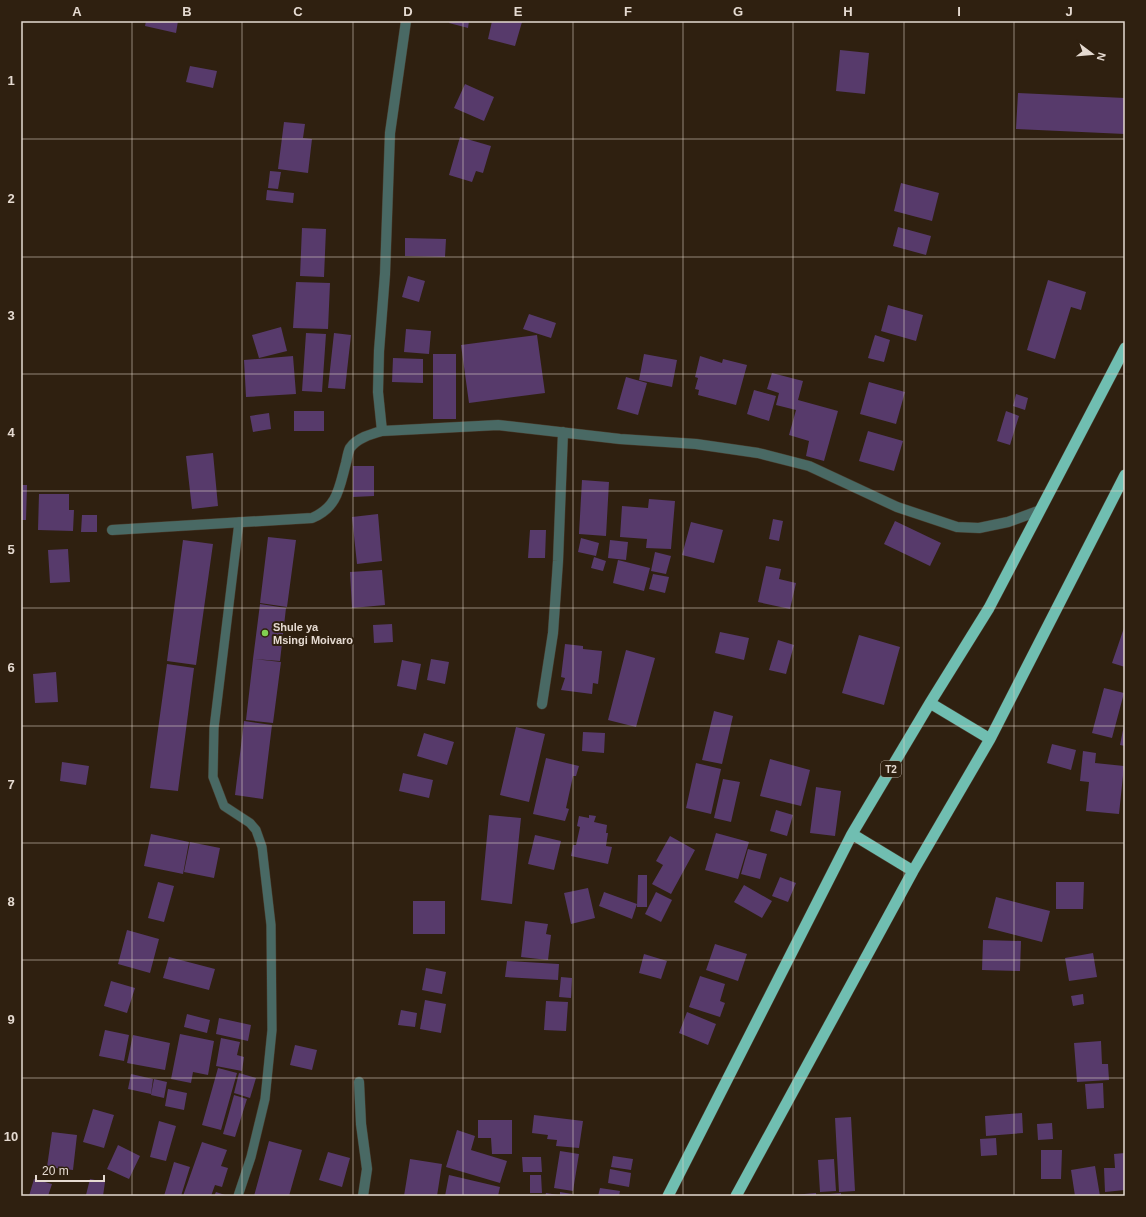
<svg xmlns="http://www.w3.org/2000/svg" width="1146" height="1217" font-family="Arial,sans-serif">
	<rect width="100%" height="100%" fill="#2f2010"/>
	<!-- building -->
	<path fill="#573a6b" d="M146,21H178L176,33L145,26Z
		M450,21H469L468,28L449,23Z
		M492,21L522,22L515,46L488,39Z
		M840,50L869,53L865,94L836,91Z
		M190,66L217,71L213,88L186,82Z
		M465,84L494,97L484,121L454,108Z
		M1018,93L1125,98V134L1016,129Z
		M284,122L305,124L303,138L312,139L308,173L278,169Z
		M460,137L491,146L483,173L476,171L472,182L449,175Z
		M270,171L281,172L278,189L268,188Z
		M901,183L939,193L932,221L894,211Z
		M267,190L294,193L293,203L266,200Z
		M898,227L931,236L926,255L893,246Z
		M302,228L326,229L324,277L300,276Z
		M405,238L446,239L445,257L405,256Z
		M408,276L425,281L419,302L402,297Z
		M1048,280L1086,292L1081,310L1071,307L1055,359L1027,350Z
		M296,282L330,283L328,329L293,328Z
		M888,305L923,315L916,341L881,331Z
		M529,314L556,323L551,338L523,329Z
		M281,327L287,351L259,358L252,335Z
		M406,329L431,331L429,354L404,352Z
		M306,333L326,334L322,392L302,391Z
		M334,333L351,335L345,389L328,388Z
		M537,335L545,393L469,403L461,345Z
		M875,335L890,340L884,362L868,358Z
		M433,354H456V419H433Z
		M644,354L677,360L672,387L639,380Z
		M293,356L296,394L246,397L244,360Z
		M700,356L722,363L723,359L747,365L736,405L698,395L699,390L695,389L698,378L695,377Z
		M393,358L423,359V383L392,382Z
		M772,373L803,381L798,400L838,411L824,461L806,456L809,441L789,435L796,410L776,405L779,393L767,389Z
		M626,377L647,383L638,415L617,409Z
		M869,382L905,392L896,424L860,414Z
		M754,390L776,396L769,421L747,414Z
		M1016,394L1028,398L1025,410L1013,406Z
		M294,411H324V431H294Z
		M1006,411L1019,416L1010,445L997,441Z
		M269,413L271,429L253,432L250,416Z
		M868,431L903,441L894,471L859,461Z
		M213,453L218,506L192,509L186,456Z
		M353,466H374V496L353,497Z
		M582,480L609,482L606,536L579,534Z
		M21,485H27L26,520H21Z
		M39,494H69V510H74L73,531L38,530Z
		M649,499L675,501L671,549L646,548L647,539L620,537L622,506L648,508Z
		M378,514L382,561L357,564L352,517Z
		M82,515H97V532H81Z
		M773,519L783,521L779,541L769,539Z
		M895,521L941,543L930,566L884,544Z
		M691,522L723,530L714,563L682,555Z
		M530,530H546L545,558H528Z
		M268,537L296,540L287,607L260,603Z
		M581,538L599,543L596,556L578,552Z
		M183,540L213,544L196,665L167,661Z
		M610,540L628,542L626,560L608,558Z
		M68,549L70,582L50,583L48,550Z
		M655,552L671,556L666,574L651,571Z
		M594,557L606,561L603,571L591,568Z
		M618,560L650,568L644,591L613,583Z
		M766,566L781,569L779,579L796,583L790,609L758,602Z
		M382,570L385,605L352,608L350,572Z
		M653,574L669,577L665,593L649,589Z
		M260,604L286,608L280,661L253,659Z
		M392,624L393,642L374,643L373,625Z
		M1125,625V667L1112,663Z
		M720,632L749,638L744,660L715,653Z
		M859,635L900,647L884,705L842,693Z
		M778,640L794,645L786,674L769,670Z
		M565,644L583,646V649L602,651L598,684L593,683L592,694L561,690L565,678L561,677Z
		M626,650L655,658L636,727L608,720Z
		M253,659L281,662L273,723L246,720Z
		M431,659L449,662L445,684L427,680Z
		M402,660L421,664L416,690L397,686Z
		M167,664L194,668L178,791L150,788Z
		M56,672L58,702L35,703L33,674Z
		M1104,688L1124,693L1112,738L1092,733Z
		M714,711L733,716L722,764L702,760Z
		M244,721L272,725L263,799L235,795Z
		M1124,725H1125V746L1120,745Z
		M516,727L545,734L529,802L500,795Z
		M583,732L605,733L604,753L582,751Z
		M424,733L454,742L447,765L417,756Z
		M1052,744L1076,750L1071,770L1047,763Z
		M1083,751L1096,753L1095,763L1124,766L1119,814L1086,811L1089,782L1080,781Z
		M546,758L579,766L576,776H573L566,808L569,809L565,821L533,814Z
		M770,759L810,770L801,806L760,796Z
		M62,762L89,766L86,785L60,781Z
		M696,763L721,769L711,814L686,808Z
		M403,773L433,780L429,798L399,791Z
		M723,779L740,782L731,822L714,818Z
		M816,787L841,791L835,836L810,833Z
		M776,810L793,815L787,836L770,831Z
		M489,815L521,818L512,904L481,900Z
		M589,815L596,816L594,822L607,825L606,833H608L606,846L612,847L608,864L571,856L573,845H576L580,827L577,826L579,816L589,818Z
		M716,833L749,842L738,879L705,870Z
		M151,834L189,842L183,874L144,866Z
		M535,835L561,841L554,870L528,864Z
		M670,836L695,850L671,894L652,884L663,865L656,861Z
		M190,842L220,848L214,878L184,872Z
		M748,849L767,854L760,879L741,874Z
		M638,875H647V907H637Z
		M780,877L796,883L788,902L772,896Z
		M158,882L174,886L164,922L148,918Z
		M1056,882H1084L1083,909H1056Z
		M744,885L772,901L762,918L734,902Z
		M588,888L595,918L571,924L564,893Z
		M604,892L637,904L632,919L599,906Z
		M656,892L672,900L661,922L645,914Z
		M996,897L1050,911L1042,942L988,928Z
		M413,901H445V934H413Z
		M525,921L548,924L546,934L551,935L548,960L521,957Z
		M127,930L159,939L150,973L118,964Z
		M983,940L1021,941L1020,971L982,970Z
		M715,944L747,954L738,981L706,970Z
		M1093,953L1097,977L1069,981L1065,958Z
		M644,954L667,961L661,979L639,973Z
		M169,957L215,969L209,990L163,978Z
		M507,961L559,964L558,980L505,977Z
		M426,968L446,972L442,994L422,990Z
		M700,976L725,984L720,1001L725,1003L720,1017L689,1007Z
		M561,977L572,978L571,998L559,997Z
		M111,981L135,988L127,1013L104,1006Z
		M1083,994L1084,1004L1073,1006L1071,996Z
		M425,1000L446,1004L441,1033L420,1029Z
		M546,1001L568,1002L566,1031L544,1030Z
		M401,1010L417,1013L415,1027L398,1025Z
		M687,1012L716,1024L708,1045L679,1033Z
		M187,1014L210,1020L207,1033L184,1027Z
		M219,1018L251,1025L248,1041L216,1034Z
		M105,1030L129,1035L124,1061L99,1056Z
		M180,1034L214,1041L208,1075L193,1072L191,1083L171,1079Z
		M133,1035L170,1043L165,1070L127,1063Z
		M221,1038L240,1042L237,1055L244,1057L242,1071L216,1066Z
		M1101,1041L1102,1064H1108L1109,1080L1077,1082L1074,1043Z
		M295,1045L317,1050L312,1070L290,1065Z
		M218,1068L237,1073L221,1130L202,1125Z
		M239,1073L256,1078L250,1098L234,1093Z
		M131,1074L153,1079L151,1094L128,1089Z
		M154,1079L167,1082L164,1098L151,1095Z
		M1103,1083L1104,1108L1087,1109L1085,1084Z
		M168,1089L187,1093L184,1110L165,1106Z
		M234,1095L247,1099L235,1137L223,1134Z
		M93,1109L114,1115L104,1148L83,1142Z
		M1022,1113L1023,1133L986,1136L985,1116Z
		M534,1115L583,1121L579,1148L556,1146L557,1140L547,1139L548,1135L532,1133Z
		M851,1117L855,1191L839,1192L835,1118Z
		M478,1120H512V1154H492L491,1138H478Z
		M159,1121L176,1126L166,1161L150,1157Z
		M1052,1123L1053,1139L1038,1140L1037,1124Z
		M457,1130L475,1136L471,1150L507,1161L500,1183L446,1167Z
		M52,1132L77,1135L73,1170L47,1167Z
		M996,1138L997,1155L981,1156L980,1139Z
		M269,1141L302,1150L289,1196H254Z
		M202,1142L227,1150L221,1166L228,1168L222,1187L215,1185L211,1196H183Z
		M118,1145L140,1156L129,1179L107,1169Z
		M1041,1150H1062L1061,1179H1041Z
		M560,1151L579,1154L573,1191L554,1188Z
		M328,1152L350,1158L342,1187L319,1180Z
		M1125,1153V1190L1105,1192L1104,1168H1115L1114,1154Z
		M613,1156L633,1159L631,1170L611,1167Z
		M522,1157H541L542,1172H523Z
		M410,1159L442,1164L437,1196H404Z
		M834,1159L836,1191L820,1192L818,1160Z
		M174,1162L190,1167L181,1196H164Z
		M1095,1166L1100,1196H1075L1071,1170Z
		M610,1169L631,1173L629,1187L608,1183Z
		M449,1175L500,1187L498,1196H445Z
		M530,1175H541L542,1193H530Z
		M34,1179L52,1184L48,1196H29Z
		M90,1179L105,1182L103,1196L86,1195Z
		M600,1188L620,1191L619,1196H598Z
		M216,1192L228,1196H214Z
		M560,1192L572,1194V1196H560Z
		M546,1193L558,1195L557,1196H545Z
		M816,1193V1196H793V1195Z
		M841,1193V1196H819V1195Z"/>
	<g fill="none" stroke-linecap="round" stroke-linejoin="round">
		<!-- service casing -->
		<g stroke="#483a2b" stroke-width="10">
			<path id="service" d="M238,1196L251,1157L265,1099L272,1030L271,925L262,847L256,830L250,823L224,806L213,777L214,728L239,522"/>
		</g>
		<!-- minor casing -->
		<g stroke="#483a2b" stroke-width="11">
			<path id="minor" d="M382,431L378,392L379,351L385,274L390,133L406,21
				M112,530L312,518C338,507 339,488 346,463C347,459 348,452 350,448C357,438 371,434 382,431L498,425L620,439L696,444L758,453L809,466L897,507L957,527L979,528L1008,522L1038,511
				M542,704L553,633L558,561L563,432
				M359,1082L361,1124L367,1169L363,1196"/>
		</g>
		<!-- trunk casing -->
		<g stroke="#483a2b" stroke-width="12">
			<path id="trunk" d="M930,703L990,739
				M852,834L913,871
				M668,1196L852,834L930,703L989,608L1125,348
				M736,1196L913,871L990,739L1125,475"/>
		</g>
		<!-- service -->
		<use href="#service" stroke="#496964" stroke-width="9"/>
		<!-- minor -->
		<use href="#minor" stroke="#496964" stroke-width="10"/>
		<!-- trunk -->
		<use href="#trunk" stroke="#70beb1" stroke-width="11"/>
	</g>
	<!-- grid -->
	<path fill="none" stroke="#e5dad1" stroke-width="1" stroke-opacity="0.55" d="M132,21V1196M242,21V1196M353,21V1196M463,21V1196M573,21V1196M683,21V1196M793,21V1196M904,21V1196M1014,21V1196M21,139H1125M21,257H1125M21,374H1125M21,491H1125M21,608H1125M21,726H1125M21,843H1125M21,960H1125M21,1078H1125"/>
	<!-- markers -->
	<circle fill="#81d051" stroke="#2f2010" stroke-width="1.5" cx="265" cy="633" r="4"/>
	<g text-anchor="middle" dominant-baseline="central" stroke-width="4" stroke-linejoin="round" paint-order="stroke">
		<!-- shield labels -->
		<rect fill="#2f2010" stroke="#aea297" stroke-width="1" x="881" y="761" width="20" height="16" rx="3"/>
		<g font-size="10" font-weight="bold" fill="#e5dad1">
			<text x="891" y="769">T2</text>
		</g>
		<!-- poi labels -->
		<g font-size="11" font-weight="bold" fill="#e5dad1" stroke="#2f2010" text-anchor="start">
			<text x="273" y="627">Shule ya<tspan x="273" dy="13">Msingi Moivaro</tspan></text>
		</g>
	</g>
	<!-- border -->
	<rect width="1146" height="1217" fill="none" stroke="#2f2010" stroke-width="44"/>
	<!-- north arrow -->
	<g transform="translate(1092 54) rotate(106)" stroke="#2f2010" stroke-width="3" paint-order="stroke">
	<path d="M0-3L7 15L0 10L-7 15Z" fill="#e5dad1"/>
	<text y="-6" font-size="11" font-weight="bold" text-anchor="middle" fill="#e5dad1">N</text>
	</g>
	<!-- scale -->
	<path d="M36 1175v6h68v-6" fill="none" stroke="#e5dad1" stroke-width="2"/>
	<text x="42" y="1175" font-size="12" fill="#e5dad1" stroke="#2f2010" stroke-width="3" paint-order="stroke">20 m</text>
	<rect x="22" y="22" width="1102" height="1173" fill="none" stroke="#e5dad1" stroke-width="1.5"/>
	<g font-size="13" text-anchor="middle" font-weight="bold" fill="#e5dad1">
		<text x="77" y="16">A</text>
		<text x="187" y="16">B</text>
		<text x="298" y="16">C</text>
		<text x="408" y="16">D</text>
		<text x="518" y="16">E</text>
		<text x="628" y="16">F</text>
		<text x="738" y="16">G</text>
		<text x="848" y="16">H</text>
		<text x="959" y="16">I</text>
		<text x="1069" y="16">J</text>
		<text x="11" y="85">1</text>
		<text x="11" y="203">2</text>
		<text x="11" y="320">3</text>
		<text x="11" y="437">4</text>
		<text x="11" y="554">5</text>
		<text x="11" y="672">6</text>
		<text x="11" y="789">7</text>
		<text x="11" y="906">8</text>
		<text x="11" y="1024">9</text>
		<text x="11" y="1141">10</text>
	</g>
</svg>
